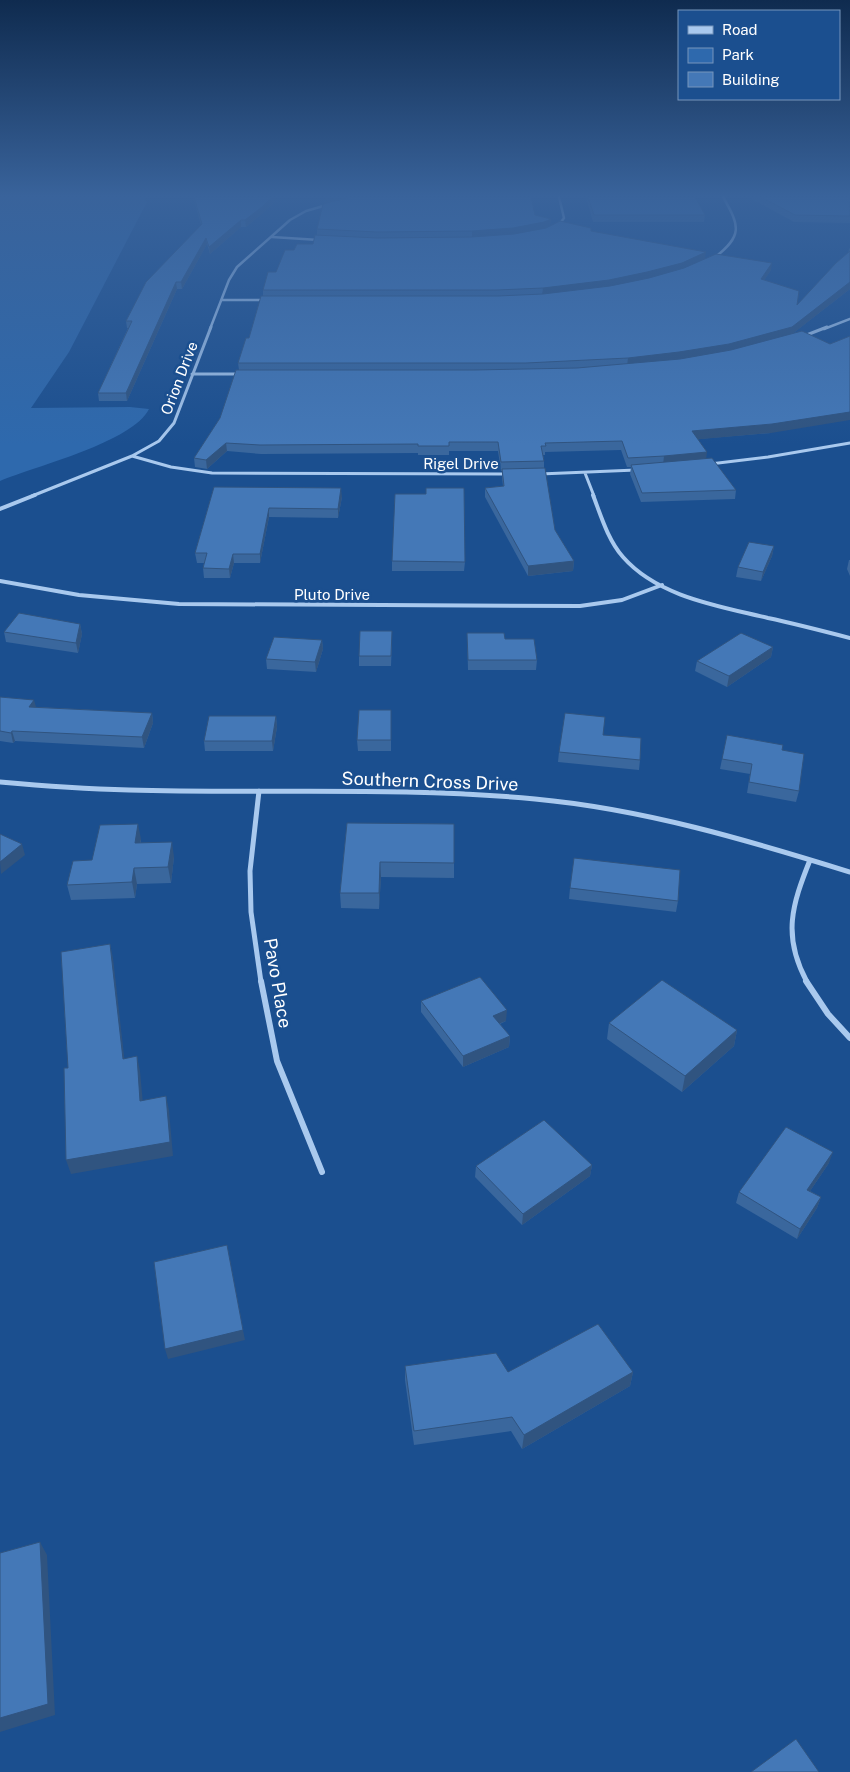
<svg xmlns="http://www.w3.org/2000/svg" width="850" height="1772" font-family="'Public Sans',sans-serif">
	<rect width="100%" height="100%" fill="#1b4f8f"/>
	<!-- green -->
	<path fill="#2e69ad" d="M0,197H143L147,202L69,352L31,408L130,407L149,409C133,442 36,466 0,481Z"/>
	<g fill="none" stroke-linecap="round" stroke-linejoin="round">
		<!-- street-far4 -->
		<path stroke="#a9c9ee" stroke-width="2.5" d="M558,226L564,218L559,197
			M272,237L319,240
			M714,258C743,236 740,226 723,197
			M222,300H264
			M210,329L229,280L237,267L290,220L306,211L327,205
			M824,329L850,319"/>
		<!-- street-far3 -->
		<path stroke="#a9c9ee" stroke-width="3" d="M804,336L827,327
			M192,374H241
			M132,456L171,467L212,473L506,474
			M710,464L768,457L850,443
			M585,473L594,496
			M540,474L636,470
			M32,496L132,456L159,441L174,423L211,327"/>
		<!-- street-far2 -->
		<path stroke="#a9c9ee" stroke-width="4" d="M593,495C601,516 608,540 623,557C658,597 719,606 768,618C796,624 823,631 850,638
			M0,509L35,495
			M0,581L79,595L179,604L580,606L622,600L662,585"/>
		<!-- street-far1 -->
		<path stroke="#a9c9ee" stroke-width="5" d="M0,782C43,786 86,789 129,790C265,794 400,786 535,799C643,809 747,840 850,872
			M259,791L250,871L251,912L261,982
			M807,982C782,936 792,905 810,860"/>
		<!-- street -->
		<path stroke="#a9c9ee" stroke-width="6" d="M261,981L277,1061L322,1172
			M806,981L828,1014L850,1038"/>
	</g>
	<!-- wall -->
	<path fill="#3a679d" d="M193,197H279L263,213L246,227H241L210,254L207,244L182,289H177L127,401H99L98,393L128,328H127L126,321L201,225Z
		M586,197H695L705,215L704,222H593Z
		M748,197H850V223L794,222Z
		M535,215L551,219L550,225L545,229L591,231L705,259L771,270L764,280L797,305L848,253L849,249L850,248V289L792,334L771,433L698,439L706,458L736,490L735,499L641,502L630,474L631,467H627L621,450L545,452V455H543L544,461V468L555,530L574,561L573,571L528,576L485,497V488L503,486L502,478V471H501L498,451H449V455H418V453L261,454L227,451L207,469L195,467L194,458L220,418L239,370L238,363L249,338L263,296V290L294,250L313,244L317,236V229Z
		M214,487L342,497L338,518L269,517L260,563H234L230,578H204L203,568L204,563H197L195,553Z
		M774,546L772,556L761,581L736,577L738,567Z
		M849,560H850V576L847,569Z
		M392,561L465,562L464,571H392Z
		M80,624L82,634L78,653L6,642L4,632Z
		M467,633L505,639L537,660L536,670H468Z
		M322,640L323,649L316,672L267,669L266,659Z
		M392,641L391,666H359V656Z
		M773,647L771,657L727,687L695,671L697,661Z
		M0,697L36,707L152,713L153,723L144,748L15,741L13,743L0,741Z
		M391,710V751H358L357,740Z
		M276,716L277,727L273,751H205L204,741Z
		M603,735L640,760L639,770L558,762L559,752Z
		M782,750L799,791L796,802L747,793L750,774L720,769L722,759Z
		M347,823L454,824V878L381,877L379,909L341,908L340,893Z
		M141,839V843L174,857L171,883L137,884L135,898L71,900L67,885L92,860Z
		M570,888L678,901L676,912L569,899Z
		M421,1001L506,1021L500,1024L510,1036L509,1047L463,1067L421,1012Z
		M609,1023L737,1030L734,1046L682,1092L607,1039Z
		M829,1163L810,1191L821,1197L817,1208L797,1239L736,1203L739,1192Z
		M592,1165L590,1176L522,1225L475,1177L476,1166Z
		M405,1366L508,1372H633L630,1386L522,1449L511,1431L414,1445L405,1380Z"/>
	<!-- shaded-wall -->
	<path fill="#305480" d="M272,197H279L263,213L246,227L245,220Z
		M325,197H351L325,204Z
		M551,219L550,225L544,229L513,235L472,238V231Z
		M241,220V227L210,254L209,247Z
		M206,238L207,244L182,289L181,282Z
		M706,252L705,259L682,270L646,280L609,287L542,295L543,288Z
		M772,263L771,270L760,287L761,279Z
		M176,282L177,289L127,401L126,393Z
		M850,282V289L791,335L728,351L678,360L627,366L628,358L729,344Z
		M850,412V420L771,433L691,440L692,431Z
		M226,443L227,451L207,469L206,460Z
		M707,452L706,460L663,465L664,456Z
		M341,488L342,497L338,518V509Z
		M269,508V517L260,563V554Z
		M774,546L772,556L761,581L763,572Z
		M233,554L234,563L230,578L229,569Z
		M574,561L573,571L528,576V566Z
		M80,624L82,634L78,653L76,643Z
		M322,640L323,649L316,672L315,662Z
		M773,647L771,657L727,687L729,676Z
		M34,700L37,710L29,707Z
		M152,713L153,723L144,748L142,737Z
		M276,716L277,727L273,751L272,741Z
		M12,731L15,741L13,743L11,733Z
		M138,824L141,839L138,859L135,843Z
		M172,842L174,857L171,883L168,867Z
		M22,844L25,855L1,874L0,862Z
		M380,862L381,877L379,909V893Z
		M134,868L137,884L135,898L132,882Z
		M110,944L113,958L126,1073L123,1059Z
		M507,1010L506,1021L493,1026V1016Z
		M737,1030L734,1046L682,1092L685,1076Z
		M510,1036L509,1047L463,1067V1056Z
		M137,1056L140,1071L144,1115L140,1101Z
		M166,1096L169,1110L173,1156L71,1174L66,1160Z
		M833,1152L829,1163L804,1200L807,1190Z
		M592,1165L590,1176L522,1225L523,1214Z
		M821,1197L817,1208L797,1239L800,1229Z
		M243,1330L245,1340L168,1359L165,1349Z
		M633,1372L630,1386L522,1449L524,1435Z
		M40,1542L47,1555L55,1715L0,1732V1718Z"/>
	<!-- building -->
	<path fill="#4478b7" stroke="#305480" d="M194,197H272L262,207L245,220H241L209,247L206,238L181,282H176L126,393H98L132,321H126L146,282L202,224Z
		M351,197H531L535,215L551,219L544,222L513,228L472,231L377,232L317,229L323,204Z
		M588,197H695L705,215H594Z
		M761,197H850V216L795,215Z
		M560,221L591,228V231L706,252L682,263L647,272L609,280L543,288L497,290H263L268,272H276L285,250H294L297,244H313L315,235L377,238L472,237L514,234L546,228Z
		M850,251V282L792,327L729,344L679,352L628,358L526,363H238L246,338H249L261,296H498L543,294L610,286L649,278L684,268L716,254L772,263L761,279L799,291L797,305L836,263Z
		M802,331L830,344L850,336V412L772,424L692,431L707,452L664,456L628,458L622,441L545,443L546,446H541L544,461L501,462L498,442H449V446H418V444L260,445L226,443L206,460L194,458L220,418L236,370H474L577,368L680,359L731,350Z
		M712,458L736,490L642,493L631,465Z
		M545,468L555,530L574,561L528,566L485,488L504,486L502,469Z
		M214,487L341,488L338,509L269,508L260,554H233L229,569L203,568L207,553H195Z
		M426,488H464L465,562L392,561L395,494H426Z
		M749,542L774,546L763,572L738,567Z
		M19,613L80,624L76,643L4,632Z
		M360,631H392L391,656H359Z
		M467,633H504L505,639H534L537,660H468Z
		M741,633L773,647L729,676L697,661Z
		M274,637L322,640L315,662L266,659Z
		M0,697L34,700L29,707L152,713L142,737L12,731L11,733L0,731Z
		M359,710H391V740H357Z
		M565,713L605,717L603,735L641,738L640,760L559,752Z
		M209,716H276L272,741H204Z
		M727,735L783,745L782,750L804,754L799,791L749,782L752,764L722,759Z
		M347,823L454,824V863L380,862L379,893H340Z
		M138,824L135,843L172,842L168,867L134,868L132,882L67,885L73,861L92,860L100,825Z
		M0,834L22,844L0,862Z
		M574,858L680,870L678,901L570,888Z
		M110,944L123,1059L137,1056L140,1101L166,1096L170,1142L66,1160L64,1068H68L61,952Z
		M480,977L507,1010L493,1016L510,1036L463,1056L421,1001Z
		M662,980L737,1030L685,1076L609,1023Z
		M544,1120L592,1165L523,1214L476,1166Z
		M786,1127L833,1152L807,1190L821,1197L800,1229L739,1192Z
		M227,1245L243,1330L165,1349L154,1262Z
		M598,1324L633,1372L524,1435L512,1417L414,1431L405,1366L496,1353L508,1372Z
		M40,1542L48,1704L0,1718V1553Z
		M796,1739L819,1772H751Z"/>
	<!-- sky -->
	<linearGradient id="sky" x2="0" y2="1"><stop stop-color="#0f2b4f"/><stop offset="0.44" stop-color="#39639b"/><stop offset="1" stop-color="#39639b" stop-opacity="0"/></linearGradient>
	<rect width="850" height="445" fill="url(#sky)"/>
	<g text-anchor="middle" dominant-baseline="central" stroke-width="5" stroke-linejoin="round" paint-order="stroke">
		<!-- far-street labels -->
		<g font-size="15" fill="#fff" stroke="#1b4f8f">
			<text transform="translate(179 378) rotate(-69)">Orion Drive</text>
			<text x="461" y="463">Rigel Drive</text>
			<text x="332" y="594">Pluto Drive</text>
		</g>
		<!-- street labels -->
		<g font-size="18" fill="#fff" stroke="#1b4f8f">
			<text transform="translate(430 781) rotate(2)">Southern Cross Drive</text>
			<text transform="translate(278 983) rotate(80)">Pavo Place</text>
		</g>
	</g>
	<!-- legend -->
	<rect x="678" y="10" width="162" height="90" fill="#1b4f8f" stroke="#7695bc"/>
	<rect x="688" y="26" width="25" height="8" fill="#a9c9ee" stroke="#7695bc"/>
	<text x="722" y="35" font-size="15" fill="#ffffff">Road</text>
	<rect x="688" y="48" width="25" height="15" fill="#2e69ad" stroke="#7695bc"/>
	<text x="722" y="60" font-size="15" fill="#ffffff">Park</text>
	<rect x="688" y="72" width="25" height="15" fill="#4478b7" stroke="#7695bc"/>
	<text x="722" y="85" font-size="15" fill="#ffffff">Building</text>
</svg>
